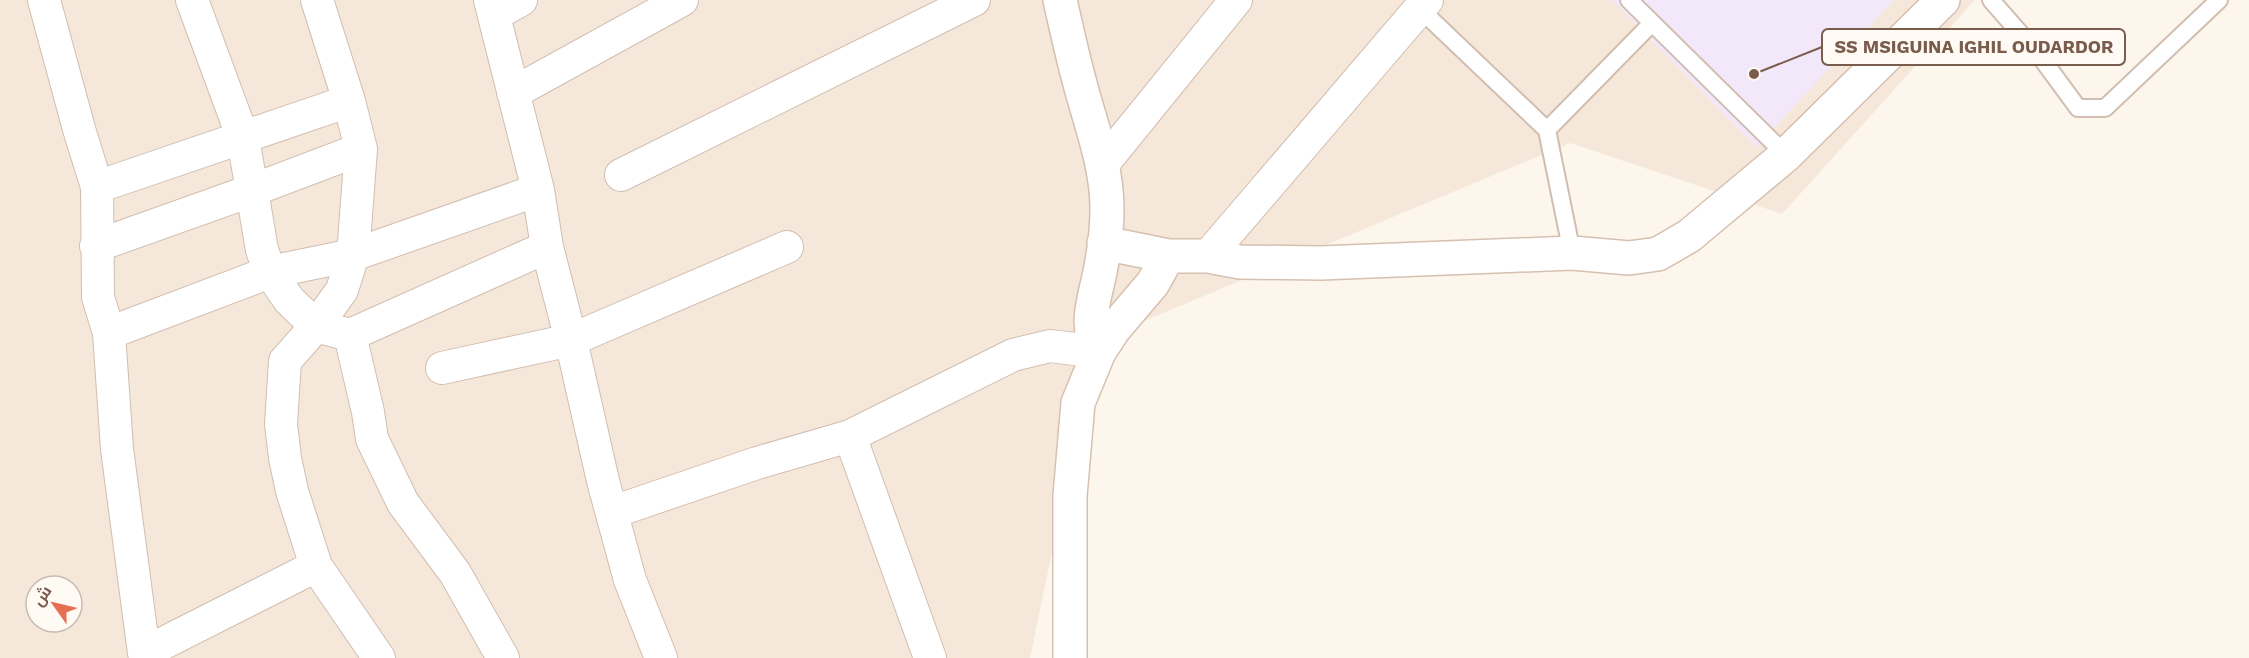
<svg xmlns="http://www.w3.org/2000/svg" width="2249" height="658" font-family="'Work Sans',Cairo,sans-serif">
	<rect width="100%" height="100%" fill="#fdf6ec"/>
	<!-- residential -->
	<path fill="#f5e8da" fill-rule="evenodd" d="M0,0H1975L1782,214L1570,143L1096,341L1030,658H0ZM36,586H72V622H36Z"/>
	<!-- education -->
	<path fill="#f3e8fa" d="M1612,0H1894L1756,147Z"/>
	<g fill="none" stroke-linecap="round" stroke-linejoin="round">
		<!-- lane casing -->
		<g stroke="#d1beb0" stroke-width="20">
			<path id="lane" d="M1629,0L1786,155
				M1991,0L2039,55L2078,108H2105L2219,0
				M1419,8L1547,130
				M1572,253L1547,130L1652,23"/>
		</g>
		<!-- street casing -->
		<g stroke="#d1beb0" stroke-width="34">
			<path id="street" d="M44,0L79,129L97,187L98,297L109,333L117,449L144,653L316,566
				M192,0L243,138L262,250L270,272L289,300L316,326L350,335L368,412L372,439L403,503L455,573L503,658
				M317,0L349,101L361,149L353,255L342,290L316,326L285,361L281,424L285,458L292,491L316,566L379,658
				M490,0L538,190L547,247L571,340L603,481L630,580L661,658
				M494,15L521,0
				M513,93L682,0
				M1103,164L1236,0
				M621,175L974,0
				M97,187L349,101
				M96,246L253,190L361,149
				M1208,256L1427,0
				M109,333L270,272L353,255L538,190
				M350,335L547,247
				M442,368L571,340L787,247
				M850,436L930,658
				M613,512L757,463L850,436L1013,355L1050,346L1099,352"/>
		</g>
		<!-- secondary casing -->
		<g stroke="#d6c0b0" stroke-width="36">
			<path id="secondary" d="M1060,0C1066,27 1072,54 1079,80C1090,123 1107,164 1107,209C1107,230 1104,252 1100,272C1094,301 1084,325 1099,352
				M1104,243L1168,256H1208L1240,262L1321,263L1572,253L1629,258L1658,254L1689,236L1786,155L1943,0
				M1070,658V496L1078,403L1099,352L1114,329L1153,283L1168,256"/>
		</g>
		<!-- lane -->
		<use href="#lane" stroke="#fff" stroke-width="16"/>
		<!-- street -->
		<use href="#street" stroke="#fff" stroke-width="32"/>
		<!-- secondary -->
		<use href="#secondary" stroke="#fff" stroke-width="33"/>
	</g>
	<!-- callouts -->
	<path fill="none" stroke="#7a5c4d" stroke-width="2" d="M1754 74L1822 47"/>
	<circle fill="#7a5c4d" stroke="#fffaf3" stroke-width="2" cx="1754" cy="74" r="6"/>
	<rect fill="#fffaf3" stroke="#7a5c4d" stroke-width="2" x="1822" y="29" width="303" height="36" rx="6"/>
	<g font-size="18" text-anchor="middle" font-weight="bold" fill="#7a5c4d">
		<text x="1974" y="53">SS MSIGUINA IGHIL OUDARDOR</text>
	</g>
	<!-- north arrow -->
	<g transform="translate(54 604) rotate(304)"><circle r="28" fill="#fffaf3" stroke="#cabbb1" stroke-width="1.5"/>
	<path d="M0-4.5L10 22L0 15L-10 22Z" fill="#e76f51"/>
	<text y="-9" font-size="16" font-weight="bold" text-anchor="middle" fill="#7a5c4d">ش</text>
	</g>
</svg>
